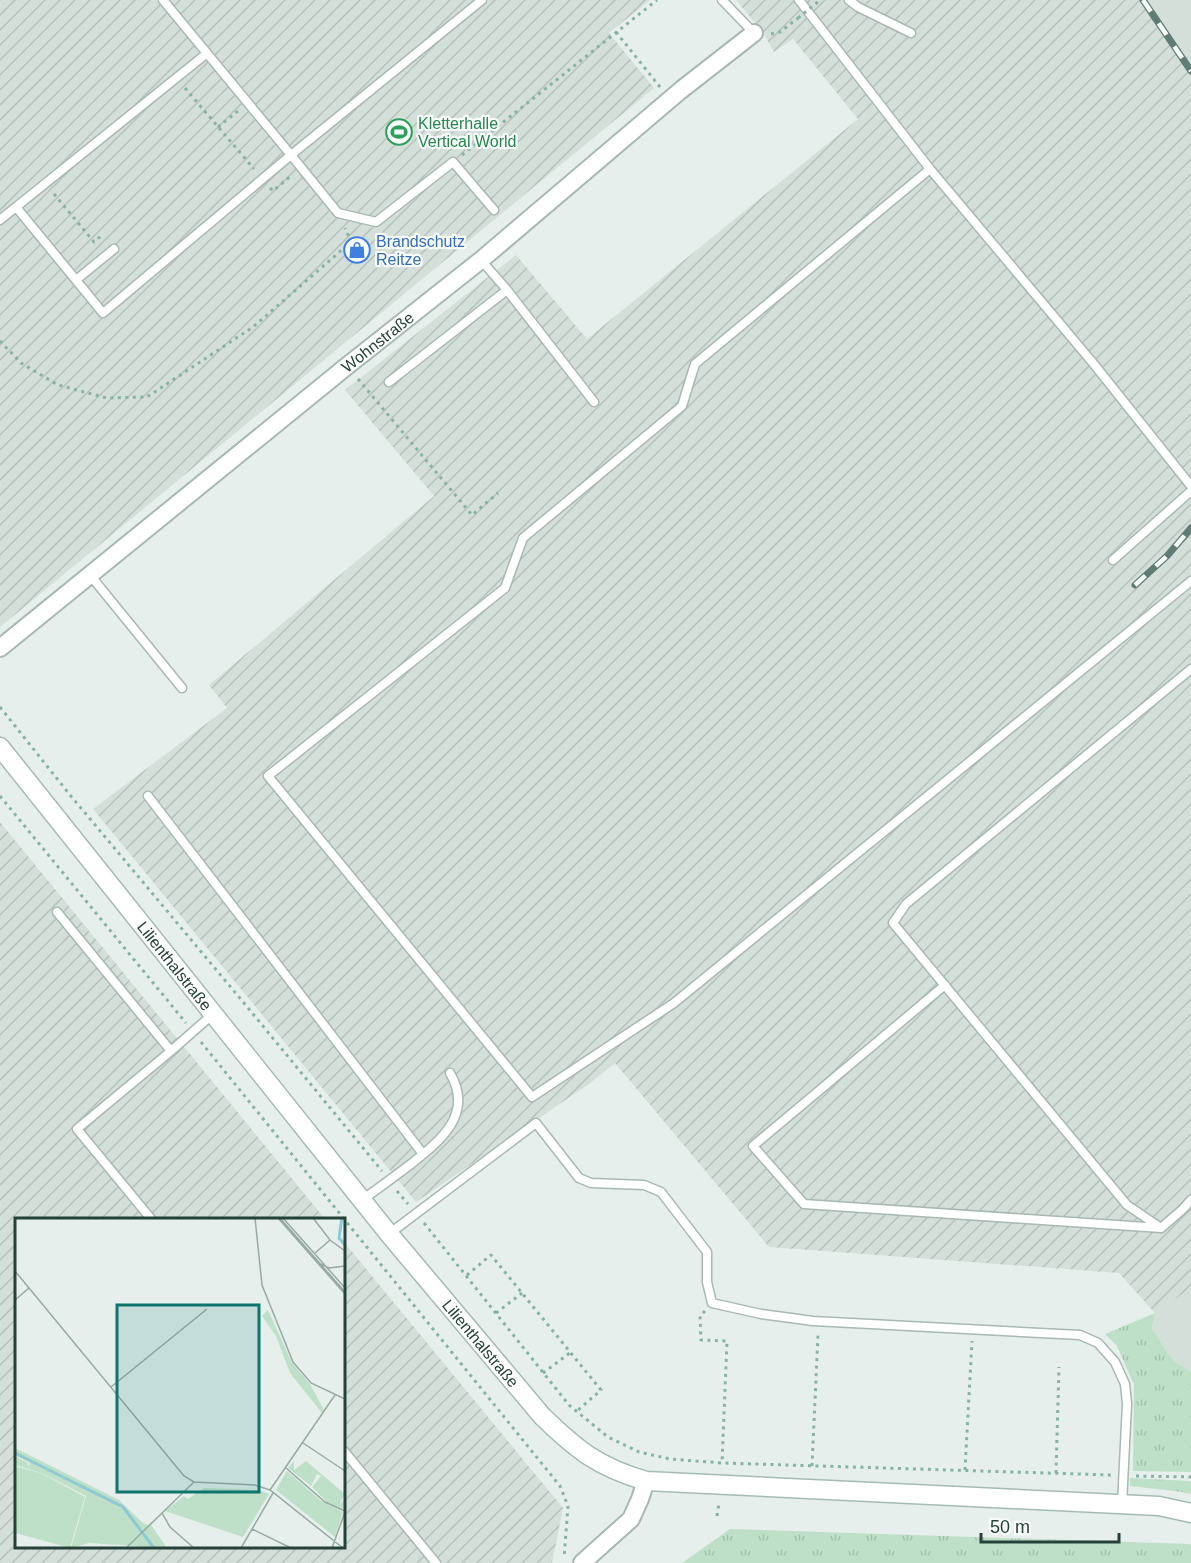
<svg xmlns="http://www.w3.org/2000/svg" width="1191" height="1563" font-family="Arial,sans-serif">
	<defs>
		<pattern id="industrial-furrows" width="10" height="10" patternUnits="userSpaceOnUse" patternTransform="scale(1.5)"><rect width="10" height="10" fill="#d4dfda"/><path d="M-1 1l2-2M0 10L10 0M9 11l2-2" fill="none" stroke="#b6c1bc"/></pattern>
		<pattern id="grass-tufts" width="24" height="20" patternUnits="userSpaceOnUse" patternTransform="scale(1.5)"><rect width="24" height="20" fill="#bfe0c8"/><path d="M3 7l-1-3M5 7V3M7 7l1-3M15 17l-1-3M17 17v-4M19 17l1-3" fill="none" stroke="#a4c1ad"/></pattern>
	</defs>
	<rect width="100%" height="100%" fill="#e6efeb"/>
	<!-- built -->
	<path fill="#d4dfda" d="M1139,0H1191V60Z
		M1191,1288V1372L1173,1360L1152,1329L1155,1313Z"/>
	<!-- industrial -->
	<path fill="url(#industrial-furrows)" d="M0,0H650L609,33L654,88L0,627Z
		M736,0H1139L1191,60V1288L1155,1313L1119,1273L769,1247L615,1063L589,1084L416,1202L93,809L227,708L209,685L434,496L345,390L516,255L587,339L858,119L793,39L774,52L762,31Z
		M0,822L325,1219L16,1220V1546H344V1242L563,1508L552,1563H0Z"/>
	<!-- grass -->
	<path fill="url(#grass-tufts)" d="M1155,1313L1152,1329L1173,1360L1191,1372V1472L1133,1471L1134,1385L1117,1346L1105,1334Z
		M1130,1478L1191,1481V1494L1182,1492L1130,1486Z
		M730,1529L1190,1544L1191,1545V1563H682Z"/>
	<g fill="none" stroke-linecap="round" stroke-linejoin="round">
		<!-- lane casing -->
		<g stroke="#a8b8b2" stroke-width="11">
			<path id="lane" d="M163,0L291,155L482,0
				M722,0L754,33
				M799,0L930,169L1093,363L1191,486
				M849,0L858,7L911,33
				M930,169L695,364L682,406L523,538L505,588L268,776L532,1097L674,1003L1191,581
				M16,207L103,313L291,155L338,213L376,222L453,162L494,210
				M0,220L206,54
				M481,260L507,290L594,402
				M76,280L114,249
				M389,382L507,290
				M1113,560L1191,491
				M90,575L182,688
				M1191,669L906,904L893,923L1127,1205L1161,1228L1183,1209L1191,1200
				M148,796L423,1154
				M57,912L171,1051
				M945,985L753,1146L804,1204L1161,1228
				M362,1200C379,1188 395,1176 411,1164C441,1140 474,1114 450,1073
				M152,1220L77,1129L171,1051L213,1014
				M389,1234L536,1123L579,1178L591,1183L644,1185L661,1192L707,1252V1282L712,1303L761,1314L813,1321L1080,1335L1098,1343L1115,1362L1125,1384L1127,1404L1122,1504
				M344,1451L436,1563"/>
		</g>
		<!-- street casing -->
		<g stroke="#a8b8b2" stroke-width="20">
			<g id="street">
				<path id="s1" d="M0,648L347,366L481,260L681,90L754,33"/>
				<path d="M582,1563L631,1519L640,1499L646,1481"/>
			</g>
		</g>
		<!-- secondary casing -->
		<g stroke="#a4bbb3" stroke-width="21">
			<g id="secondary">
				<path id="s2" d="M0,747L389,1234L542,1416C577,1450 598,1467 646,1481L1159,1506L1191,1513"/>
			</g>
		</g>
		<!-- path -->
		<path stroke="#86b3a5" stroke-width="3" stroke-dasharray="3 4.5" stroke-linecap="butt" d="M616,32L660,87
			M771,34L780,32L798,18
			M185,88L254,169
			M218,127L238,111
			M462,155L657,0
			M270,188L273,191L292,175
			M54,194L94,242L101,236
			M0,341L21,363L58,385L107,398L147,397L253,327L351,242L345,228
			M358,379L472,515L498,493
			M0,707L70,795L244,1003L382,1171
			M0,796L186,1023
			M201,1042L560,1486L568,1506L564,1558
			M397,1191L408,1204
			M424,1223L569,1405L608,1437L639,1452L670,1459L722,1463L1111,1475
			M467,1275L491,1255L601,1390L577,1411
			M705,1311L700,1316L701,1340L727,1341L722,1463
			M496,1313L522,1293
			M543,1373L571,1352
			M812,1466L818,1335
			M965,1470L972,1341
			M1056,1473L1059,1367
			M1136,1476L1191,1477
			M717,1516L719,1503"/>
		<!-- lane -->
		<use href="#lane" stroke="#fff" stroke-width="8"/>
		<!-- street -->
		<use href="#street" stroke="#fff" stroke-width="16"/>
		<!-- secondary -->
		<use href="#secondary" stroke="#fff" stroke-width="18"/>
		<!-- rail casing -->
		<g stroke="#5f7d75" stroke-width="7">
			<path id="rail" d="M1143,0L1191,71
				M1135,585L1167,556L1191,528"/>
		</g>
		<!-- rail -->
		<use href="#rail" stroke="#f7fbf9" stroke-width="4.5" stroke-dasharray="14" stroke-linecap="butt"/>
		<!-- path-bridge -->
		<path stroke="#86b3a5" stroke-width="3" stroke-dasharray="3 4.5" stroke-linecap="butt" d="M798,18L820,0"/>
	</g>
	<!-- icons -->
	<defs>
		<g id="stadium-ring" transform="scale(1.35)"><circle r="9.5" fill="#f7fbf9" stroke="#2e9e5b" stroke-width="1.5"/><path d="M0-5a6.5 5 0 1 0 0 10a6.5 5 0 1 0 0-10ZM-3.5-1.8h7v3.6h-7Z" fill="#2e9e5b"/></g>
		<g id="shop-ring" transform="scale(1.35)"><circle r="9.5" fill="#f7fbf9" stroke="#3f7fe0" stroke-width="1.5"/><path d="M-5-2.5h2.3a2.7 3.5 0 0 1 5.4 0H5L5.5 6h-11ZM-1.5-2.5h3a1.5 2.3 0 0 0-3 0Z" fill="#3f7fe0"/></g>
	</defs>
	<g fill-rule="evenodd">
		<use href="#stadium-ring" x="399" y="132"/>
		<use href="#shop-ring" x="357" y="250"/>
	</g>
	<g text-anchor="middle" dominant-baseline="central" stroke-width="4.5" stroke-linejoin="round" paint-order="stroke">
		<!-- leisure labels -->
		<g font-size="16" fill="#27864d" stroke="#f7fbf9" text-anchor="start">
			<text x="418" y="123">Kletterhalle<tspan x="418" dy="18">Vertical World</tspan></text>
		</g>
		<!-- shop labels -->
		<g font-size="16" fill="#366cbe" stroke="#f7fbf9" text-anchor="start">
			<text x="376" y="241">Brandschutz<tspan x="376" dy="18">Reitze</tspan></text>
		</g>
		<!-- street labels -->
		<g font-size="16" fill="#24423a" stroke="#f7fbf9">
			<text stroke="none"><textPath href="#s1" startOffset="486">Wohnstraße</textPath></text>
			<text stroke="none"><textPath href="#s2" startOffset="280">Lilienthalstraße</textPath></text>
			<text stroke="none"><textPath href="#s2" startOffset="766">Lilienthalstraße</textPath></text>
		</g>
	</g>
	<!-- overview -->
	<g transform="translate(15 1218)">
		<rect width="330" height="330" fill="#e6efeb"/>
		<path d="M253,92L277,145L295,166L309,192L307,195L275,155L261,118L247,98ZM0,230L104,282L129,306L136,307L152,330L74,325L56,330L71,278L29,256L0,247V238L13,245V249L15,245L0,237ZM279,243V252L291,243L330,276L324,287L330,281L328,291L313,285L297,269L306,258L302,256L296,268L273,250ZM272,253L305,282L328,294L320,319L261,272ZM189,270L244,272L254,276L228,319L150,293L169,278L173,281Z" fill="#bfe0c8"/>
		<path d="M0,248L28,256L70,279L55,330L0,315Z" fill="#bfe0c8"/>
		<path fill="none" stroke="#8ec9d4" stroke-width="3" d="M327,0L324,20L330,27M0,235L108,289L139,330"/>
		<path fill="none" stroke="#98aaa4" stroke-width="1.5" d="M240,0L247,67L278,144L296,165L330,181M263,0L330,76M265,0L330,74M268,0L330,70M298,0L315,22L330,33M300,35L315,22M306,46L314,50L330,48M0,53L169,258L179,264L240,267L255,272L328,330M0,82L14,70M96,169L192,91M288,225L330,253M271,250L310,284L330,293M255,272L320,177M147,295L155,309L179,330M237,311L276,330M111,330L179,264M226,330L258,275M317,330L330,294"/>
		<path fill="#0f766e" fill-opacity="0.15" stroke="#0f766e" stroke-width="3" d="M102,87H244V274H102Z"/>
		<rect width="330" height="330" fill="none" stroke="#24423a" stroke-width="3"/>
	</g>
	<!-- scale -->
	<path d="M981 1533v9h138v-9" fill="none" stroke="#24423a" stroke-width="3"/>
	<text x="990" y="1533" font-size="18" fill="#24423a" stroke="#f7fbf9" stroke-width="4.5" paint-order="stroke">50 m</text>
</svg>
